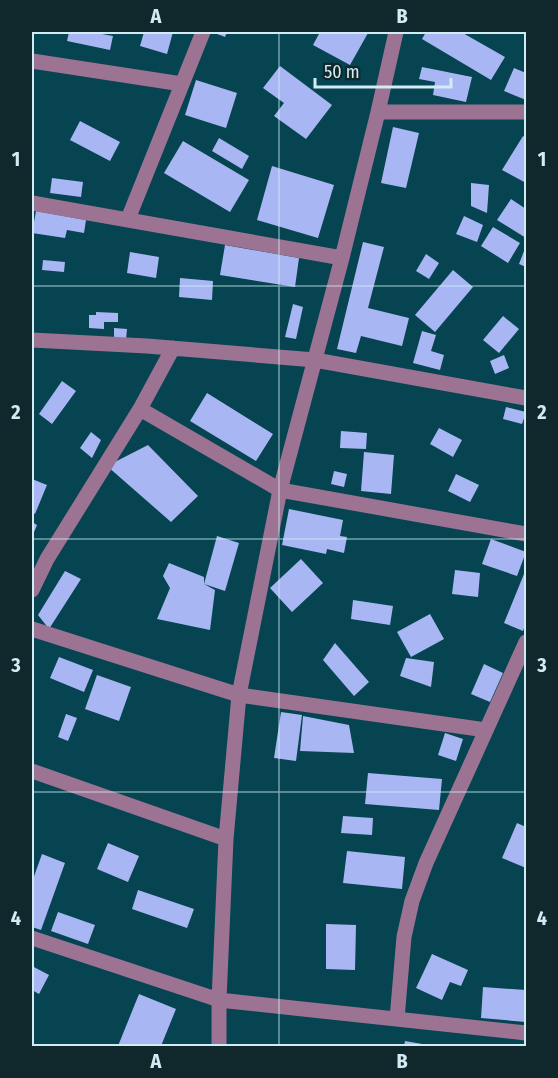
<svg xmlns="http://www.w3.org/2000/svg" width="558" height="1078" font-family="'Fira Sans Condensed',sans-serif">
	<rect width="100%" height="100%" fill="#054450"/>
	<!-- building -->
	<path fill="#a9b6f4" d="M69,32H91L113,36L110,50L67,41Z
		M144,32H173L167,54L140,46Z
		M212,32H227L225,37Z
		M320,32H367L368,33L350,65L313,45Z
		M426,32H461L505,57L491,80L422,39Z
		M280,66L332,105L306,139L274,116L284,103L263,88Z
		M422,67L472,77L466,102L433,95L435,82L419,79Z
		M514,68L526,73V100L504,91Z
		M196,80L237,93L226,128L185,115Z
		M80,121L120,142L110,161L70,140Z
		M393,127L419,133L406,188L381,183Z
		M523,136L526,138V183L502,170Z
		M219,138L249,156L242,169L212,151Z
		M183,141L249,180L230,212L164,173Z
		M272,166L334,185L318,238L257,220Z
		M52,178L83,182L81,197L50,193Z
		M471,183L489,185L487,213L471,206Z
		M511,199L526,209V238L497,220Z
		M36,211L86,220L84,233L67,230L65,238L32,233Z
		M464,216L483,225L477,242L456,234Z
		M493,227L520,243L508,263L481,246Z
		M363,242L384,247L368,308L409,318L402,346L361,336L356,353L337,349Z
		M225,245L299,258L295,287L220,275Z
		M526,246V267L519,264Z
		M130,252L159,257L156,278L127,273Z
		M426,254L439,263L429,279L416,271Z
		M43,260L65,262L64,272L42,270Z
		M453,270L473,287L435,332L415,315Z
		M180,278L213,281L212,300L179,297Z
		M293,304L303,307L296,339L285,337Z
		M96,312L118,313V322H104V329L89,328V315H96Z
		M503,316L519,329L499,353L483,340Z
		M114,328L127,329L126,340L114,339Z
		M422,331L436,335L431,351L444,355L440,370L413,363Z
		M504,355L509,368L495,374L490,361Z
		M62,381L76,391L52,424L39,414Z
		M207,393L273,434L256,461L190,421Z
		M506,407L526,412L522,424L503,419Z
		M439,428L462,440L453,457L430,444Z
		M341,431L367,433L366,449L340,448Z
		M91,432L101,440L92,458L80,448Z
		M148,445L198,496L171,522L107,466Z
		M364,452L394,455L391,494L361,491Z
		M334,471L347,474L344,487L331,484Z
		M456,474L479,485L470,502L448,491Z
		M32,479L47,485L35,514L32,512Z
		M289,509L343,520L340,536L347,537L344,553L327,549L326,554L282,545Z
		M32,522L37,525L32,537Z
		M217,536L239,543L225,591L204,584Z
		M491,539L526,552L517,576L482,564Z
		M301,559L323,583L292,612L270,588Z
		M169,563L204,577V584L215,590L210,630L157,619L170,588L163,576Z
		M526,569V622L523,631L504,623Z
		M455,570L480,573L478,597L452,594Z
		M65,571L81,579L49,629L38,615Z
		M353,600L393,606L390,625L351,619Z
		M430,614L444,639L411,657L397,632Z
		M335,643L369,682L354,696L323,660Z
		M59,657L93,670L84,692L50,678Z
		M406,658L434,662L431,687L400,676Z
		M484,664L503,673L490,702L471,694Z
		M97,675L131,687L119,721L85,709Z
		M281,712L302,715L296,761L274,758Z
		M66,714L77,718L68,741L58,737Z
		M303,716L349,725L354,753L300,751Z
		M445,733L463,739L456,761L438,755Z
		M368,773L442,779L439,810L365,804Z
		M343,816L373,818L372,835L341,833Z
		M517,823L526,827V868L502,858Z
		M108,843L139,856L128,882L97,869Z
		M347,851L405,857L402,889L343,883Z
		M42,854L65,863L41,930L32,927V882Z
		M138,890L194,909L187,928L132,909Z
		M58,912L95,925L88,944L51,931Z
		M326,924L356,925L355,970L326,969Z
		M432,954L468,970L461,986L450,982L442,1000L416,988Z
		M32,966L49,975L39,994L32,990Z
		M483,987L526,990V1022L481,1018Z
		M139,994L176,1009L161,1046H118Z
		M405,1041L428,1045V1046H404Z"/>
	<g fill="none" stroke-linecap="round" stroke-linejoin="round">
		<!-- minor -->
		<path stroke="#9c7392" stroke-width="15" d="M32,61L182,84
			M378,112H526
			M32,203L342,258
			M128,219L203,32
			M32,340L147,346L315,360L526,398
			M140,409L280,490L526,534
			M32,590L47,559L140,409L173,348
			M32,629L239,695L486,730
			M32,771L226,839
			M32,938L219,1000L526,1033
			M397,1019L404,937L412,901L426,863L526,642
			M219,1046V1000L226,839L239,695L280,490L342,258L378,112L396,32"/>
	</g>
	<!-- grid -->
	<path fill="none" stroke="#d1ecf4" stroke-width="1.5" stroke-opacity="0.55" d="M279,32V1046M32,286H526M32,539H526M32,792H526"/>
	<!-- border -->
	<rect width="558" height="1078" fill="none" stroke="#10272c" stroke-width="66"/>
	<!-- scale -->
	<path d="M315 78v9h136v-9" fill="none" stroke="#d1ecf4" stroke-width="3"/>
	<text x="324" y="78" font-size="18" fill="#d1ecf4" stroke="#10272c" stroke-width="4.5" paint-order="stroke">50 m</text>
	<rect x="33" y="33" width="492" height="1012" fill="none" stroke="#d1ecf4" stroke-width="2"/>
	<g font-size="20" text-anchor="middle" font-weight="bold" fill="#d1ecf4">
		<text x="156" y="23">A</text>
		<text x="402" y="23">B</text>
		<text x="16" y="166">1</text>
		<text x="542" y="166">1</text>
		<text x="16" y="419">2</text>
		<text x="542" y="419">2</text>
		<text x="16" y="672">3</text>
		<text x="542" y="672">3</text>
		<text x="16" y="925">4</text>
		<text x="542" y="925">4</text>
		<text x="156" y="1068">A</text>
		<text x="402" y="1068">B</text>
	</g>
</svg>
